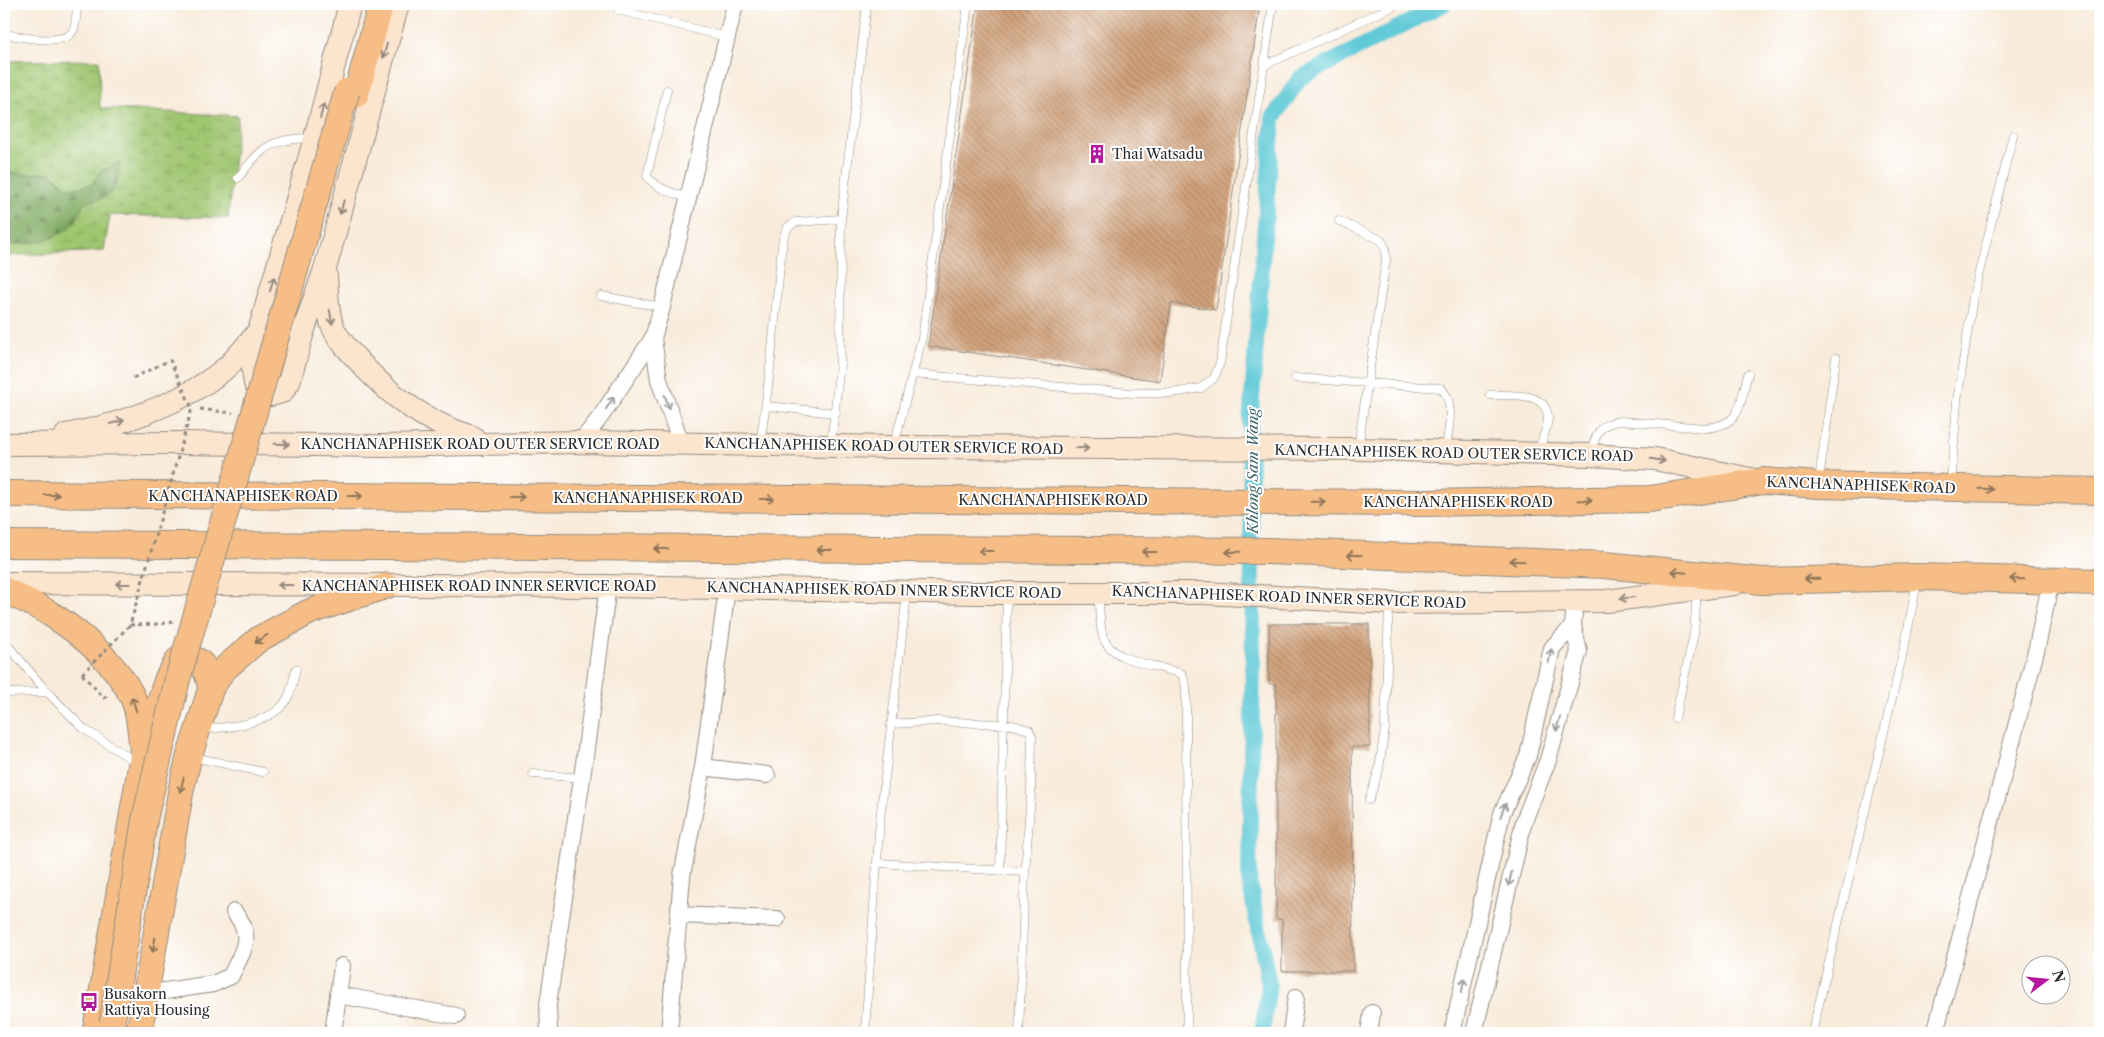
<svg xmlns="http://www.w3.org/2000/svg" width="2104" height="1037" font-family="'Libre Caslon Text',serif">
	<defs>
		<pattern id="forest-firs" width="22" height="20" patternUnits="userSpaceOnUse" patternTransform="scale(1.25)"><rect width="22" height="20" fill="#7fab62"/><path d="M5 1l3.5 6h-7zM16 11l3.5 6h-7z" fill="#688b51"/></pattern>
		<pattern id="wetland-marsh" width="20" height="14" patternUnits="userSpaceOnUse" patternTransform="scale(1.25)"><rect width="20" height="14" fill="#9fc670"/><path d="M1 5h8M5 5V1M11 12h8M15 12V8" fill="none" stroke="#89aa61"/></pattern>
		<pattern id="building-back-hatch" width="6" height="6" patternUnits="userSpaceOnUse" patternTransform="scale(1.25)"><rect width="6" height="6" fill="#d1a27c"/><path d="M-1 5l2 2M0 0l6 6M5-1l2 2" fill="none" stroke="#aa8466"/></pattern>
	</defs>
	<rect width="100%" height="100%" fill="#fff"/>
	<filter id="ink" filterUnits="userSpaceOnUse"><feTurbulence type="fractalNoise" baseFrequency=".02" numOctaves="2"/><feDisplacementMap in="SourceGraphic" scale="10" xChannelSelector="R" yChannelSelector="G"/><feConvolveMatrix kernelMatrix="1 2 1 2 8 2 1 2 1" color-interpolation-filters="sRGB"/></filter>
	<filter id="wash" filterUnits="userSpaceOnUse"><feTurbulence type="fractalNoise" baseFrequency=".0096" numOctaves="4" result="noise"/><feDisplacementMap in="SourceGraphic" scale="20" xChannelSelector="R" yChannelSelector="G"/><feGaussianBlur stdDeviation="1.12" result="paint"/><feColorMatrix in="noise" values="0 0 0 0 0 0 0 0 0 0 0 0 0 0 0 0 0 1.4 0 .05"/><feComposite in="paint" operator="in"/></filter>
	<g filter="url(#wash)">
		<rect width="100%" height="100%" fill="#f8ebda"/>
		<!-- forest -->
		<path fill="url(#forest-firs)" stroke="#556b46" d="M120,161L119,181L107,197L83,204C80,210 77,221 73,225C55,242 26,244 4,245V171L23,174L51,173L69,189L92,184L101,171Z"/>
		<!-- wetland -->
		<path fill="url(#wetland-marsh)" stroke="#65784e" d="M99,60L100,108L238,116L228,218L110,215L104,251L4,256V245C26,244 55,242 72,225C77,221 80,210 83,204C112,196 117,194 120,162L101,171L92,184L69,189L51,173L23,174L4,171V61Z"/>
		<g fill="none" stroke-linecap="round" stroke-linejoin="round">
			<!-- canal -->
			<path stroke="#5ec9d7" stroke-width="16" d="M1262,1033L1269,984L1249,881L1253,657L1250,424L1273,118L1300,78L1444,4"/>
		</g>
		<g id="blocks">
			<!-- building -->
			<path fill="url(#building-back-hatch)" d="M978,4H1260L1216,310L1171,303L1160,381L928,346Z
				M1269,624H1369L1370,747H1352L1353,971H1282V919H1276V684H1269Z"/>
		</g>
	</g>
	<g filter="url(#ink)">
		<use href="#blocks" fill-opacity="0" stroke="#928b82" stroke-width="1"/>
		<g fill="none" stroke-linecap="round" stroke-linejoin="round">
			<!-- service casing -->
			<g stroke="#928b82" stroke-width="9">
				<path id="service" d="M618,10L727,37
					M4,34C19,36 64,47 73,31C77,24 76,12 77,4
					M1265,65L1398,4
					M667,90L647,176C656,189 674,193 688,198
					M238,178C263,146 270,139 312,138
					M1339,221L1381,240L1385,247L1386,260L1358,447
					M601,296L662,307
					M912,374L1132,393H1172L1201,388L1214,378L1220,363L1273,4
					M1295,378L1441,388C1456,403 1448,430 1446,449
					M1490,395C1509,396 1547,390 1548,418C1548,426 1541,443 1538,452
					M766,406L836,413
					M760,442C772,375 775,306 783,238L788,227L796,222L841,219
					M831,445L840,364L841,219L867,4
					M894,445L922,338L968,4
					M1590,453C1597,434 1598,423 1621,421L1705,428C1743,425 1739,405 1748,374
					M1819,480L1836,358
					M1951,484L1957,401L1973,297L2013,135
					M1098,594C1100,608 1099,624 1103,637C1112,663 1159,665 1182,674L1186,686L1187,1033
					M4,641L47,692L84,729L136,762
					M4,693L47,692
					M1675,718L1694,634L1697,591
					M891,724L938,721L1013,725L1029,730L1032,736L1031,793L1025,872L1019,1033
					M201,729C226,728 274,724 287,699C292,691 293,678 296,669
					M193,757L263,772
					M533,774L582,778
					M1369,800L1379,769L1385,728L1389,605
					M877,863L1025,872
					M1000,871L1007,594
					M865,1033L880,819L907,594
					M1812,1033L1905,644L1917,582"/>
			</g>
			<!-- minor casing -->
			<g stroke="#928b82" stroke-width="18">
				<path id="minor" d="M653,338L659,380L681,443
					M581,442L601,416L653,338L662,307L735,4
					M703,767L767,775
					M678,915L777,919
					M145,994L213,984L231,976C243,950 255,936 234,912
					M338,995L456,1016
					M333,1033L342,966
					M549,1033L548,1004L582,778L608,586
					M669,1033L682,876L703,767L727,589
					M1291,1033L1296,997
					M1369,1033L1372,1013
					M1452,1033L1502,813L1528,756L1552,648L1573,626
					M1474,1033L1524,821L1548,760L1579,651L1573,626L1575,601
					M1935,1033L2037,647L2051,580"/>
			</g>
			<!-- secondary casing -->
			<g stroke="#928b82" stroke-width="24">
				<path id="secondary" d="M350,4L315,138L259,331L253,370L255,384L263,392L271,395L282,392L289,382L302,335L325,269L398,4
					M326,275C327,291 327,309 332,325C336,336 346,347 354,356C387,394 425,423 473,437
					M66,435C122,424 184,404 228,366C239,355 249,343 259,331
					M4,444L180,443L381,446L581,442L893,447L1357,449L1590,455L1655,459L1755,480
					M4,583L608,586L975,593H1204L1389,603L1607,601L1734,584"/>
			</g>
			<!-- primary casing -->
			<g stroke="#928b82" stroke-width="27">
				<path id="primary" d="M356,95L381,4
					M4,590C20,598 37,605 52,615C81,633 115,663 131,694C139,710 140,729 142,747
					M95,1033L143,752L167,679L178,660C202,654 206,668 211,688
					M139,1033L181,790L189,757L211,688L223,670L259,639L309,612L386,586"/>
			</g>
			<!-- trunk casing -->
			<g stroke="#928b82" stroke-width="28">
				<path id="trunk" d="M4,494L1425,503L1650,499L1763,481L1818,485L2100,491
					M4,544L1269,551L1605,565L1762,581L1918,577L2100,582"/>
			</g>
			<!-- path -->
			<path stroke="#928b82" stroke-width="3" stroke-dasharray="4 4" stroke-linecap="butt" d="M133,378L170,360
				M200,409L233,413
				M130,625L161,624L173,621
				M82,674L104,698L109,693"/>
			<!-- service -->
			<use href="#service" stroke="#fff" stroke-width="8"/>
			<!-- minor -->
			<use href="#minor" stroke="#fff" stroke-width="16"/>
			<!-- secondary -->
			<use href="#secondary" stroke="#fbe5cf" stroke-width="22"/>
			<!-- primary -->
			<use href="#primary" stroke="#f6be86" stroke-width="25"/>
			<!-- trunk -->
			<use href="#trunk" stroke="#f6be86" stroke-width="26"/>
			<!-- primary-bridge casing -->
			<g stroke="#928b82" stroke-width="27" stroke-linecap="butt">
				<path id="primary-bridge" d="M112,1023L145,817L177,681L347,91"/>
			</g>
			<!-- path-bridge -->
			<path stroke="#928b82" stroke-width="3" stroke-dasharray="4 4" stroke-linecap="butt" d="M82,674L130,625L192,408L170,360"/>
			<!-- primary-bridge -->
			<use href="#primary-bridge" stroke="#f6be86" stroke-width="25"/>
		</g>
		<!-- one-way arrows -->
		<defs><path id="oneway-shaft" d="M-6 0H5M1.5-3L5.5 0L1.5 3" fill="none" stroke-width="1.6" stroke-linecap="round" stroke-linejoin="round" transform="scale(1.25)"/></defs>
		<g stroke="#93887d">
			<use href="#oneway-shaft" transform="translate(385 51) rotate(105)"/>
			<use href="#oneway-shaft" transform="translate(322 111) rotate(-76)"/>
			<use href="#oneway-shaft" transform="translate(342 207) rotate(105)"/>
			<use href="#oneway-shaft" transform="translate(272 284) rotate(-74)"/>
			<use href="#oneway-shaft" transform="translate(331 317) rotate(80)"/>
			<use href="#oneway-shaft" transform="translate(117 422) rotate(-15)"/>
			<use href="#oneway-shaft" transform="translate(282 444) rotate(1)"/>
			<use href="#oneway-shaft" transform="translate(1082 448)"/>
			<use href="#oneway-shaft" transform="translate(1658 460) rotate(9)"/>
			<use href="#oneway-shaft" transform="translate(123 584) rotate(-180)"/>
			<use href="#oneway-shaft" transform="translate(285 585) rotate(-180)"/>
			<use href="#oneway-shaft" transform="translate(1627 598) rotate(172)"/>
		</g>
		<g stroke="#a0a0a0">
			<use href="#oneway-shaft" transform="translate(667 402) rotate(71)"/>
			<use href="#oneway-shaft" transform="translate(610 403) rotate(-57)"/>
			<use href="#oneway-shaft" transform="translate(1550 656) rotate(-78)"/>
			<use href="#oneway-shaft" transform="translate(1558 724) rotate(106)"/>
			<use href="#oneway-shaft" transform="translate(1503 810) rotate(-69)"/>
			<use href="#oneway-shaft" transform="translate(1510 879) rotate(103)"/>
			<use href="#oneway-shaft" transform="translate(1463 986) rotate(-77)"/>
		</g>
		<g stroke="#907458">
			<use href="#oneway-shaft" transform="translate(1986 489) rotate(1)"/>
			<use href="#oneway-shaft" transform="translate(52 495)"/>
			<use href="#oneway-shaft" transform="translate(355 496)"/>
			<use href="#oneway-shaft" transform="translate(517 497)"/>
			<use href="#oneway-shaft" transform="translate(767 499)"/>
			<use href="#oneway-shaft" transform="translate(1585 500) rotate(-1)"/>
			<use href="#oneway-shaft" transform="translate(1318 502) rotate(1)"/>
			<use href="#oneway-shaft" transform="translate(661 549) rotate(-180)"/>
			<use href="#oneway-shaft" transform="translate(824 550) rotate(-180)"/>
			<use href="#oneway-shaft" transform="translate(986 551) rotate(-180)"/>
			<use href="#oneway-shaft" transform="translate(1149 552) rotate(-180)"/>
			<use href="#oneway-shaft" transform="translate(1233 552) rotate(179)"/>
			<use href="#oneway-shaft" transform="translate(1354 555) rotate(-178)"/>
			<use href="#oneway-shaft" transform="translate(1517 561) rotate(-178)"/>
			<use href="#oneway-shaft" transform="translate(1679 572) rotate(-174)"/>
			<use href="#oneway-shaft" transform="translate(1812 579) rotate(179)"/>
			<use href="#oneway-shaft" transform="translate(2017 579) rotate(-179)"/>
			<use href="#oneway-shaft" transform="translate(261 639) rotate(147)"/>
			<use href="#oneway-shaft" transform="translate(134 704) rotate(-108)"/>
			<use href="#oneway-shaft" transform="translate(182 785) rotate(102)"/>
			<use href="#oneway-shaft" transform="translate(154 945) rotate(100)"/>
		</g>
	</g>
	<!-- icons -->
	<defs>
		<g id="building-bare" transform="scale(1.5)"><path d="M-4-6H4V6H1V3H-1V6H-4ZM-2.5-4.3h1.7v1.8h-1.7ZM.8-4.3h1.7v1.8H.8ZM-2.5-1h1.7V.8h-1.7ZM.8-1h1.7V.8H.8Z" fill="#b5179e" stroke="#fff" stroke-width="2.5" paint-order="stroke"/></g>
		<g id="bus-bare" transform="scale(1.5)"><path d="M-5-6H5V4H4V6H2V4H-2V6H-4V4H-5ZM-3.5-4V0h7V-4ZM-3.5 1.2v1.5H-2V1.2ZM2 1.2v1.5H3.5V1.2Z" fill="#b5179e" stroke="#fff" stroke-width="2.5" paint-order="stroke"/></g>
	</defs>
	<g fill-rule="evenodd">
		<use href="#building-bare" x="1097" y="154"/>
		<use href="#bus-bare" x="89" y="1002"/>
	</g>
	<g text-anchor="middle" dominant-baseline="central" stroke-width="4" stroke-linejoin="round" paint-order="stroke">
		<!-- poi labels -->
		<g font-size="14" fill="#2b2b2b" stroke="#fff" text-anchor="start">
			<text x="1112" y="154">Thai Watsadu</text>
			<text x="104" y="994">Busakorn<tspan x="104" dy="16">Rattiya Housing</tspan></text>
		</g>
		<!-- street labels -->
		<g font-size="14" fill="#2b2b2b" stroke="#fff">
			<text x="480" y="444">KANCHANAPHISEK ROAD OUTER SERVICE ROAD</text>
			<text transform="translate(884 446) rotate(1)">KANCHANAPHISEK ROAD OUTER SERVICE ROAD</text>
			<text transform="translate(1454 453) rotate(1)">KANCHANAPHISEK ROAD OUTER SERVICE ROAD</text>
			<text transform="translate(1861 485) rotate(2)">KANCHANAPHISEK ROAD</text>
			<text x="243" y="496">KANCHANAPHISEK ROAD</text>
			<text x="648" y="498">KANCHANAPHISEK ROAD</text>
			<text x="1053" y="500">KANCHANAPHISEK ROAD</text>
			<text x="1458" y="502">KANCHANAPHISEK ROAD</text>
			<text x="479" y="586">KANCHANAPHISEK ROAD INNER SERVICE ROAD</text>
			<text transform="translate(884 590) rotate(1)">KANCHANAPHISEK ROAD INNER SERVICE ROAD</text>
			<text transform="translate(1289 597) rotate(2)">KANCHANAPHISEK ROAD INNER SERVICE ROAD</text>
		</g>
		<!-- water labels -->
		<g font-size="15" font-style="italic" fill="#3d6267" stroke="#fff">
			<text transform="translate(1252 471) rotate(-90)">Khlong Sam Wang</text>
		</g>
	</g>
	<!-- margin -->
	<rect width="2104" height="1037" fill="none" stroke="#fff" stroke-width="20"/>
	<!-- north arrow -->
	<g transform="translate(2046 980) rotate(74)"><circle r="24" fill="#ffffff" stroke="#aaaaaa"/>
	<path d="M0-4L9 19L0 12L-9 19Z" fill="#b5179e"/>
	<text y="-8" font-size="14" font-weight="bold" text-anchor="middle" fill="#2b2b2b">N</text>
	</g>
</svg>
